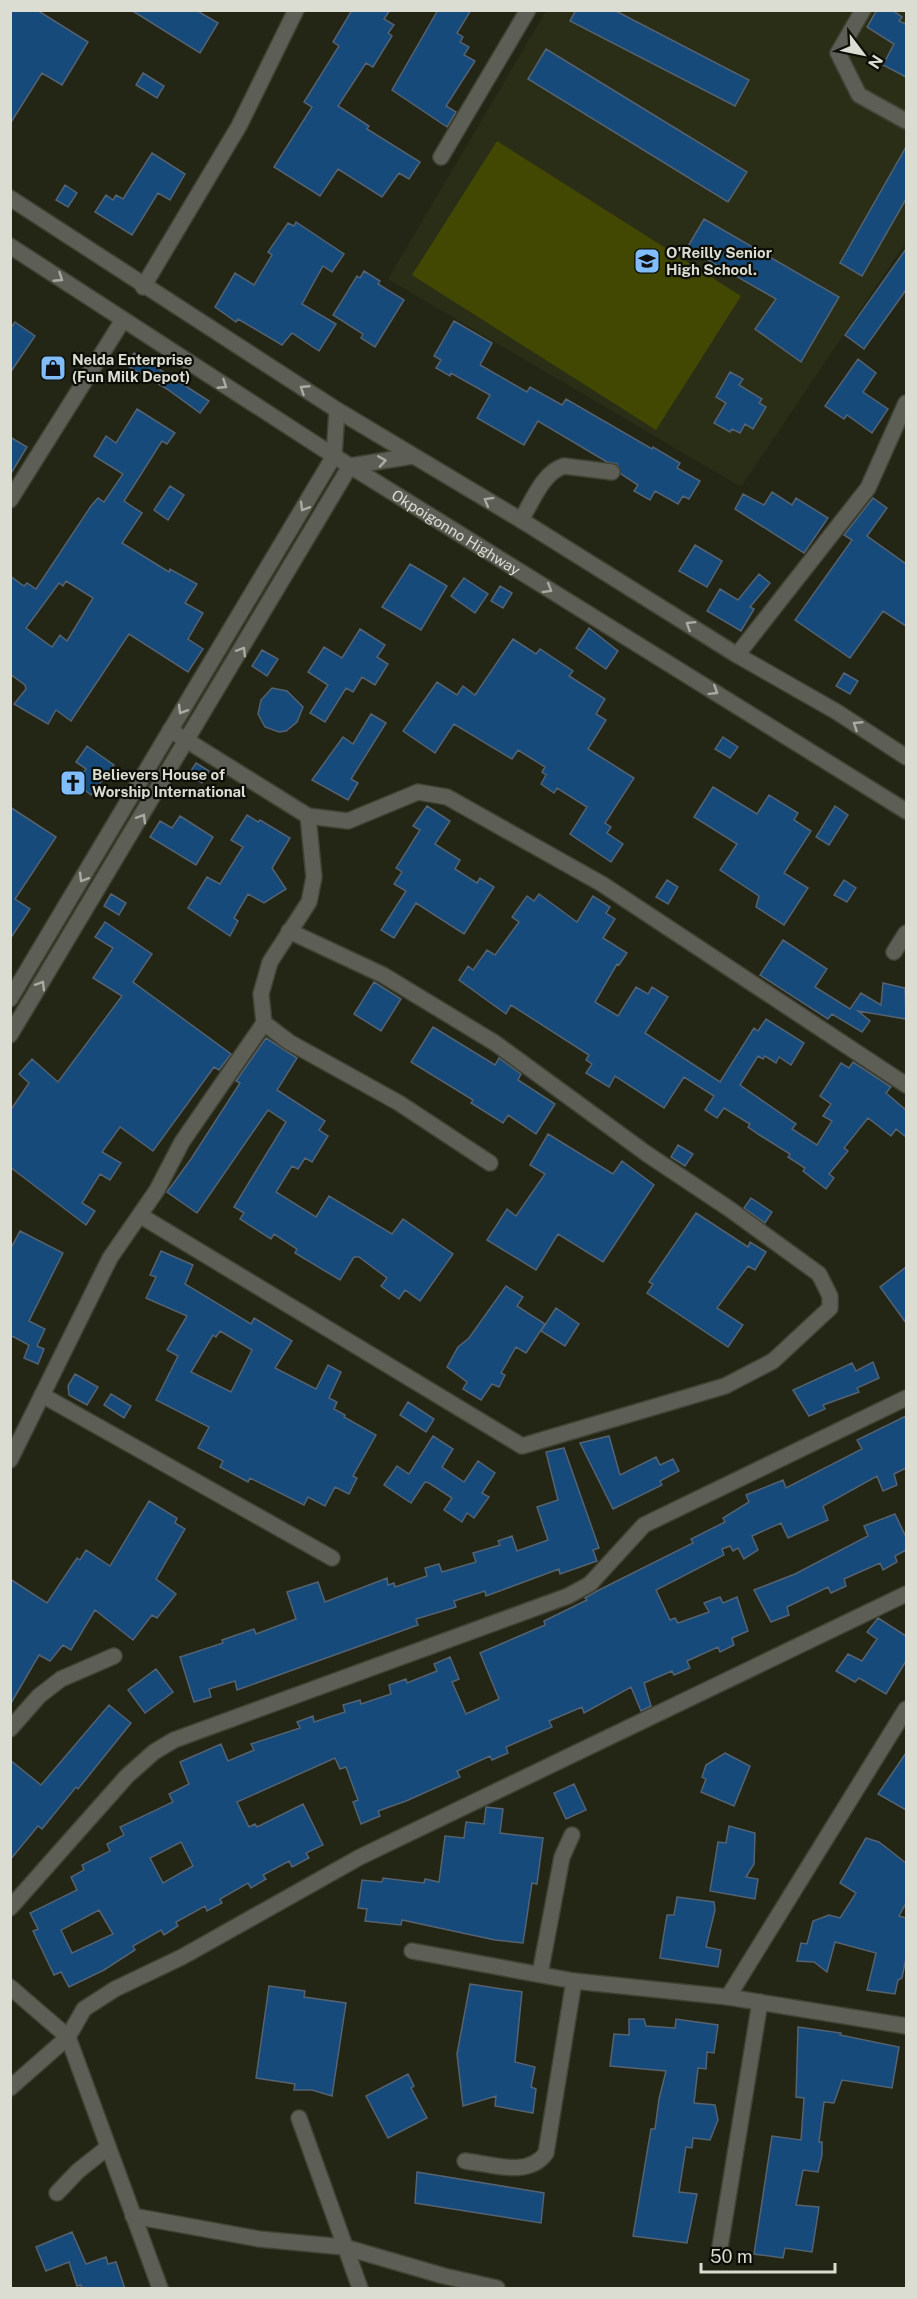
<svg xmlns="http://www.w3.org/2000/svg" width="917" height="2299" font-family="'Public Sans',sans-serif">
	<rect width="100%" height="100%" fill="#232615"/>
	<!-- built -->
	<path fill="#2b2e16" d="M546,11H906V242L741,487L388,279Z"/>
	<!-- park -->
	<path fill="#424802" d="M497,141L741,296L656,430L412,275Z"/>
	<!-- building -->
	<path fill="#164a7a" stroke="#546271" stroke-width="1.5" fill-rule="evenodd" d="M10,10H37L88,42L62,85L42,73L10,124Z
		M131,10H196L218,23L200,53Z
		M352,10H390L384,19L394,25L388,33L392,36L373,67L366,63L338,106L369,126L367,129L420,162L409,179L399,173L382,197L338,169L320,196L274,167L312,107L304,102L339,46L333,42Z
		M438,10H471L457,33L463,37L460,42L469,47L464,55L475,61L446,106L456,112L447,127L392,90Z
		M576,10H614L749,80L735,106L570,21Z
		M877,10H892L902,17L899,21L905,24L906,20V77L883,65L894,44L867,27Z
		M546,49L747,172L728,202L528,79Z
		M143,73L164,86L157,98L136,85Z
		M906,147V199L862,276L840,263Z
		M152,153L185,174L170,200L158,193L132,235L95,212L106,195L113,200L116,195L123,199Z
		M65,185L77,193L68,207L56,200Z
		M704,219L839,297L801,362L755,329L776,299L687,248Z
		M296,222L344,254L332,272L323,266L302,304L336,324L319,351L292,333L282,345L238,319L236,322L215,307L235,273L254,285L272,255L268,252L288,223L294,226Z
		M906,249V290L864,349L845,335Z
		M364,271L380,281L378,284L404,300L375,347L361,338L363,334L333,315L357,276L360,278Z
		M454,321L492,343L480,365L527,392L530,387L562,405L566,399L652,449L653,447L680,463L677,468L700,481L689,499L683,496L678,504L655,491L650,500L634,491L638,485L621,474L617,464L607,462L538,421L524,445L477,418L490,395L451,373L450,376L436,368L441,360L434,356Z
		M15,322L35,336L10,373V329Z
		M134,353L209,401L200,413L167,389L126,365Z
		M858,359L876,373L863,392L888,409L872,433L847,415L844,419L825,406Z
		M730,372L743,379L739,385L762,399L759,403L766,407L753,429L745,424L740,433L732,429L730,432L714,423L726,403L716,397Z
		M137,409L175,433L167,444L162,441L124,501L142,513L122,543L169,572L170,569L197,584L185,603L203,613L188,639L203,649L188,672L129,634L71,721L56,710L48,724L14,704L26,689L25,685L10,674V576L24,586L27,583L36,589L91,506L98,498L104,502L123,474L94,456L106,436L116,443ZM66,581L93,598L67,641L60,635L52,647L26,628L59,583L63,586Z
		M10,437L27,447L10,475Z
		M170,486L184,495L168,520L154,510Z
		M772,492L792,505L796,498L828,518L804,553L735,509L743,494L764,505Z
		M873,498L887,508L867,536L906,564V626L883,611L850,658L795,620L852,540L844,535Z
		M695,545L722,561L707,587L679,571Z
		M410,564L447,586L421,630L382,607Z
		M759,574L770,583L750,607L754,609L741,631L707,611L720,589L738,600Z
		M464,578L488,594L475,613L451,596Z
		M500,586L512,593L503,608L491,601Z
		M589,628L618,651L606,669L576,648Z
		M360,629L385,645L377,657L388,664L375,685L362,677L353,692L346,688L325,722L310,713L328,685L308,672L324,647L342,658Z
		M513,639L536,654L540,649L573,671L569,676L605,699L596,714L606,720L588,749L634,778L605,823L611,827L607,833L623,844L611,862L570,834L587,807L557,788L554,793L541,784L546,775L542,772L545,767L518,750L512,759L454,724L435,753L403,731L437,682L457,695L463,686L475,695Z
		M262,650L278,659L267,676L252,666Z
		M844,673L858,681L850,694L836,686Z
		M272,688L287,691L303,707L297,722L286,731L279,732L265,727L258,714L261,700Z
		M371,714L386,723L351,779L358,783L348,800L312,780L343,737L353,744Z
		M723,737L738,747L730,758L715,749Z
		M87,746L114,765L91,795L75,782L86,769L76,762Z
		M196,763L209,771L202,783L189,774Z
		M713,787L757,814L769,795L798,813L794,820L811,831L784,873L808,888L784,925L756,907L759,896L720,870L737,844L694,817Z
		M427,806L450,821L435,844L460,860L455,869L477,883L480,878L494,887L464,934L416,903L394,938L381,930L406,891L394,884L402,872L396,868L420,830L413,826Z
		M835,806L848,815L829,845L816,837Z
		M10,807L56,837L15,899L30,909L10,939Z
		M247,815L258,822L260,820L290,838L272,868L286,889L264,903L248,894L234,918L238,921L230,936L188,908L207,877L220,884L243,847L231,840Z
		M180,816L213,837L196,865L150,837L160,821L172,828Z
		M667,880L678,887L668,904L656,897Z
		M844,880L856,888L847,902L834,895Z
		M111,894L126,903L119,915L104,906Z
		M539,894L577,922L593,896L610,907L606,913L615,919L603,938L627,953L619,965L617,964L595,1002L618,1016L636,987L648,994L652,987L668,997L645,1033L720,1082L754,1028L758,1031L766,1019L804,1043L791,1065L779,1057L776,1063L765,1056L763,1059L758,1056L740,1085L796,1124L792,1129L817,1145L832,1121L823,1116L831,1104L820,1096L841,1063L849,1068L853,1062L891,1087L886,1093L906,1110V1137L896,1129L891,1136L868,1118L844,1148L848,1151L829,1174L834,1178L826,1189L803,1171L805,1168L788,1157L790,1154L758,1134L748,1127L750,1124L724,1108L717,1118L705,1110L714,1096L684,1077L664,1108L615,1076L609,1087L586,1073L592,1064L586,1060L589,1055L511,1005L506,1014L459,980L468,966L473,970L487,950L495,955L519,922L512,917L527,896L534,901Z
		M105,922L152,954L133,982L231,1054L219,1070L214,1067L153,1151L120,1127L102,1152L121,1163L110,1180L100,1174L82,1203L95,1211L86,1225L10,1167V1111L29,1083L19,1074L32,1059L58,1082L122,996L93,978L113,948L95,937Z
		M783,940L827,969L815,987L850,1009L861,993L881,1005L883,983L905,988L906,1019L858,1011L870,1021L862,1032L832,1014L828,1019L760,975Z
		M374,982L401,999L381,1031L354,1014Z
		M433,1027L495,1065L499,1058L521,1074L518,1080L555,1104L536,1134L508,1115L503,1123L471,1103L473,1100L411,1062Z
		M266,1038L297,1058L277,1090L325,1121L319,1130L328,1136L312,1162L305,1158L298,1169L292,1166L276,1192L316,1217L329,1196L392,1234L403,1219L453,1254L420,1301L405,1290L399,1299L381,1286L387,1278L359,1257H354L340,1280L295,1253L297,1249L274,1234L271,1239L240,1219L244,1213L234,1207L286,1122L268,1110L197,1213L167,1192L191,1159L240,1083L236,1081Z
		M548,1134L613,1174L622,1161L654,1185L603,1262L558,1234L536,1270L487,1240L507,1209L516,1216L545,1174L530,1165Z
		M678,1145L693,1154L685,1166L671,1157Z
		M751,1198L772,1212L765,1223L744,1208Z
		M696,1213L748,1247L750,1242L766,1252L755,1270L748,1266L717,1308L743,1325L728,1347L647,1293L653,1284L649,1282Z
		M20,1231L63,1253L29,1321L45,1329L37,1346L44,1349L38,1364L24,1358L29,1345L10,1335V1250Z
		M161,1251L193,1265L185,1284L251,1324L254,1318L292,1341L275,1368L316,1389L328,1365L341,1372L329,1398L337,1402L334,1409L345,1415L344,1417L376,1435L353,1476L357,1478L349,1494L335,1487L325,1506L308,1497L304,1505L250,1478L248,1482L220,1467L223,1461L198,1448L209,1427L156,1400L178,1356L167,1350L187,1316L146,1298L156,1277L150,1275ZM220,1331L252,1350L231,1392L191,1372L213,1335L216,1337Z
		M906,1267V1323L880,1287Z
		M506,1286L523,1297L517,1306L545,1324L526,1353L516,1347L501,1373L505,1375L499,1387L492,1384L481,1400L463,1389L467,1382L447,1367L458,1347L469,1338Z
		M556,1308L579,1324L565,1346L541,1331Z
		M873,1362L879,1378L857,1388L859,1392L823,1405L825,1409L809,1416L793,1390L852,1363L856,1371Z
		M75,1374L98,1387L87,1405L69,1395L68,1386Z
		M111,1394L131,1406L124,1418L104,1405Z
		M408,1402L434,1419L426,1432L400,1415Z
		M906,1416V1468L894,1474L897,1485L883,1491L877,1476L823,1506L828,1520L788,1538L781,1523L752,1536L758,1550L744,1559L738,1548L733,1551L730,1546L722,1549L724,1555L656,1590L670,1620L675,1618L678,1623L709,1612L704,1603L720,1597L723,1603L737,1597L748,1631L732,1638L734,1645L720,1652L718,1647L687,1661L690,1668L674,1675L672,1671L644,1683L651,1706L641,1711L631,1687L584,1713L582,1707L549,1721L552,1727L506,1747L508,1753L492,1760L490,1756L457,1771L460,1777L406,1801L378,1811L380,1816L361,1824L353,1802L358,1800L346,1767L340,1769L335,1758L237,1802L249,1827L255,1824L257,1827L303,1804L323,1845L306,1853L309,1858L292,1867L289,1861L263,1875L266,1879L251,1888L248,1883L220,1899L222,1903L207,1911L205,1906L176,1922L178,1926L164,1935L161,1930L133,1946L135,1950L104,1970L69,1987L61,1972L54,1975L33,1931L38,1929L30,1913L77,1890L71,1877L84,1870L82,1865L110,1851L107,1844L124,1835L120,1827L173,1802L169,1794L189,1784L180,1762L221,1744L228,1761L254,1750L251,1744L300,1728L297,1722L313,1716L314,1722L345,1712L343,1705L360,1700L361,1704L391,1694L389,1685L406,1679L407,1683L437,1671L434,1664L450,1657L459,1679L452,1682L466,1714L499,1699L480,1653L545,1625L544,1621L587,1600L585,1598L597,1591L693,1543L691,1539L725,1522L723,1518L749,1502L746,1495L783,1480L786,1488L862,1449L857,1440ZM181,1842L193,1866L163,1883L150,1858ZM99,1910L113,1934L72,1953L61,1930Z
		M433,1436L453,1449L442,1467L464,1482L478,1461L495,1473L482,1493L489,1497L474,1518L467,1513L462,1522L444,1510L452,1498L429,1483L425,1482L411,1503L384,1485L397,1466L409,1474Z
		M609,1436L620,1475L656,1457L660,1465L673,1459L679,1471L660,1481L662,1485L613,1509L580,1443Z
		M564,1448L599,1548L593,1550L597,1561L560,1574L559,1569L486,1596L485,1591L454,1601L456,1607L416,1619L418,1625L237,1690L235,1681L209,1689L211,1697L194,1702L180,1657L223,1643L222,1640L254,1629L256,1634L296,1619L287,1592L318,1582L325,1602L387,1578L388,1585L394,1583L395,1587L427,1576L425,1568L439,1564L442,1572L476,1562L473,1553L500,1545L498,1541L512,1536L517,1551L548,1540L537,1507L558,1500L546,1452Z
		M149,1501L177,1518L175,1523L185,1529L156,1579L176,1594L157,1618L152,1615L133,1640L95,1610L71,1650L63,1645L50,1661L39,1655L10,1705V1579L47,1603L77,1558L80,1560L86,1550L110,1566Z
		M895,1514L906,1537V1550L895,1556L897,1562L883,1570L880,1563L844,1579L846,1586L831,1593L828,1587L787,1607L789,1615L771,1622L754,1590L795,1574L868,1536L864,1526Z
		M878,1618L906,1636V1661L886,1694L859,1678L855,1682L836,1671L848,1654L862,1661L877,1639L867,1632Z
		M156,1669L173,1692L145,1713L128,1690Z
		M109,1705L131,1723L78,1789L76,1787L42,1829L38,1826L10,1860V1760L41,1785Z
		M725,1753L750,1766L734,1806L701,1792L706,1779L702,1777L706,1765Z
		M906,1753V1810L878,1794Z
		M574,1784L586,1810L566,1819L554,1793Z
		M486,1807L503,1809L500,1833L543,1838L537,1884L532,1883L523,1943L495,1940L402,1920L401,1925L365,1921L367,1909L358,1908L362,1880L382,1882L383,1878L424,1883L425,1879L439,1882L445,1836L464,1838L466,1822L484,1824Z
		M729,1826L755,1833L754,1864L746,1877L758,1879L755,1899L710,1891L718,1842L726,1843Z
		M866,1838L879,1842L906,1863V1903L899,1916L906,1918V1958L902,1978L898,1980L895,1994L867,1990L876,1953L835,1942L827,1972L814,1962L797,1961L801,1943L807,1944L813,1921L829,1915L840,1918L856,1893L840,1883Z
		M677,1897L714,1902L715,1910L706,1947L721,1950L718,1967L660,1958L667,1915H674Z
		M470,1984L522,1992L515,2062L535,2067L531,2087L536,2089L533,2113L495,2106L496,2096L463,2106L457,2054Z
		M269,1986L305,1991L304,1997L346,2003L332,2096L312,2090H294L295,2084L256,2078Z
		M629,2019H644L646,2026L675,2028L676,2019L718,2025L714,2053L707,2052L706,2069L698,2068L694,2103L715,2105L718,2120L710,2140L693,2138L692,2148L686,2147L679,2192L697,2194L687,2243L633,2236L651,2129H655L659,2099L666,2071L610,2066L614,2034L629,2035Z
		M798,2027L841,2033L840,2035L899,2047L892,2088L842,2080L834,2103L824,2102L819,2142H822V2155L818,2172L803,2170L796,2205L819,2207L812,2252L785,2248L783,2258L754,2254L772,2136L801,2140L804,2098L796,2097Z
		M408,2074L414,2086L411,2088L427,2118L388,2138L366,2096Z
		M417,2172L544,2193L541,2223L415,2203Z
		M72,2232L86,2264L106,2257L108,2264L116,2262L125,2289H82L81,2285L77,2286L69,2262L46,2271L36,2247Z"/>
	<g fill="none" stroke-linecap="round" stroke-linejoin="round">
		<!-- minor casing -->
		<g stroke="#404333" stroke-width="18">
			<g id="minor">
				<path d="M863,10L838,53L859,95L906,121"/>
				<path d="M441,157L528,10"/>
				<path d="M10,198L337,410L521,520L737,655L837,712L906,757"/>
				<path id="s1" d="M10,246L334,456L906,811"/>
				<path d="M143,287L239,126L296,10"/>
				<path d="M10,500L123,320"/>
				<path d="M521,520C532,502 543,472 564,466L612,472"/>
				<path d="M737,655L868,488L906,403"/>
				<path d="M170,730L308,816L348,821L418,792L447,797L602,884L906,1085"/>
				<path d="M308,816L314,877L309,902L270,962L261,994L264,1023L289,1042L399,1103L490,1163"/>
				<path d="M894,952L906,933"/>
				<path d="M10,999L334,456L337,410"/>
				<path d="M10,1035L350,466L413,456"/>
				<path d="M141,1216L522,1446L725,1386L773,1361L830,1308V1296L819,1274L728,1208L647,1154L495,1043L383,975L289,931"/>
				<path d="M42,1395L332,1558"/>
				<path d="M10,1460L110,1258L157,1190L182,1142L264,1023"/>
				<path d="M10,1729L39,1696L61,1679L114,1656"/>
				<path d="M10,1908L127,1776L154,1752L174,1740L568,1596L590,1584L644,1525L906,1398"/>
				<path d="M412,1951L574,1981L728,1997L906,2026"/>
				<path d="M540,1974L562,1857L572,1835"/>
				<path d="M10,1987L68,2037L160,2288"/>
				<path d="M728,1997L906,1709"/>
				<path d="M10,2088L68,2037L84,2009L115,1989L182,1957L360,1857L906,1594"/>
				<path d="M299,2118L360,2288"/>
				<path d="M465,2161C491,2164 529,2178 546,2153L574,1981"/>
				<path d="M57,2193L78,2171L107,2148"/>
				<path d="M133,2216L259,2239L344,2247L444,2276L497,2288"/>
				<path d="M719,2253L760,2002"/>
			</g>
		</g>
		<!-- minor -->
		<use href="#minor" stroke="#5d5e56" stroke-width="15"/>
	</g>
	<!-- one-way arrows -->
	<defs><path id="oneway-chevron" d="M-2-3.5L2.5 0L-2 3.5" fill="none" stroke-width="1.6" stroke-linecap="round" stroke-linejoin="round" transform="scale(1.5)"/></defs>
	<g stroke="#a9aaa0">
		<use href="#oneway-chevron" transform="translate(59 278) rotate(33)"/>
		<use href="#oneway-chevron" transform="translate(223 385) rotate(33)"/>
		<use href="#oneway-chevron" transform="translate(304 389) rotate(-147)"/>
		<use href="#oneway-chevron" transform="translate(382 461) rotate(-9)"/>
		<use href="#oneway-chevron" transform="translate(488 501) rotate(-150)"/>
		<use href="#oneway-chevron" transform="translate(304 507) rotate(121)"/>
		<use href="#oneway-chevron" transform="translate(548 589) rotate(31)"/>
		<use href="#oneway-chevron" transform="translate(690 625) rotate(-148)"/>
		<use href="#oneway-chevron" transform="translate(242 651) rotate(-59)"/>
		<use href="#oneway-chevron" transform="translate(714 691) rotate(32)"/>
		<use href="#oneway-chevron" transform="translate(182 710) rotate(121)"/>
		<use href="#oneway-chevron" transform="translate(857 725) rotate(-147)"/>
		<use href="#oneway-chevron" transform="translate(142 818) rotate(-59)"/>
		<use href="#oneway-chevron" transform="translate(83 878) rotate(121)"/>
		<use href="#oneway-chevron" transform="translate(41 985) rotate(-59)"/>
	</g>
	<!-- icons -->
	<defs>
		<g id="school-square" transform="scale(1.35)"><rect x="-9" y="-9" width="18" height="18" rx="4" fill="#80bdfa" stroke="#0d0e07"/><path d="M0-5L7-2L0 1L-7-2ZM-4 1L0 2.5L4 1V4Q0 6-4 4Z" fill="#111"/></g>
		<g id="shop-square" transform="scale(1.35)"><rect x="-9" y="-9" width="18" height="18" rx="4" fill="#80bdfa" stroke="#0d0e07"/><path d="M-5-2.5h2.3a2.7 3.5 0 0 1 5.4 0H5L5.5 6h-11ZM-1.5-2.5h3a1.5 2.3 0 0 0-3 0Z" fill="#111"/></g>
		<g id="church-square" transform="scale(1.35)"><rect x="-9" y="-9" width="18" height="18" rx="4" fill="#80bdfa" stroke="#0d0e07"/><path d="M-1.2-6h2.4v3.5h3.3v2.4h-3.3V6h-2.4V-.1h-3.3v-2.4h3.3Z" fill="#111"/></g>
	</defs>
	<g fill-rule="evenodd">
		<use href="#school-square" x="647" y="261"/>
		<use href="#shop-square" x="53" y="368"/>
		<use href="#church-square" x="73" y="783"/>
	</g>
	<g text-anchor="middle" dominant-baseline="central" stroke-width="4.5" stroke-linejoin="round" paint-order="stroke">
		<!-- poi labels -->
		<g font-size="15" font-weight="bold" fill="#dbddd2" stroke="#0d0e07" text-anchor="start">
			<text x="666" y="252">O'Reilly Senior<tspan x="666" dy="17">High School.</tspan></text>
			<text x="72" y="359">Nelda Enterprise<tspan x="72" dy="17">(Fun Milk Depot)</tspan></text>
			<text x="92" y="774">Believers House of<tspan x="92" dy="17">Worship International</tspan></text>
		</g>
		<!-- street labels -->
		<g font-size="15" fill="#dbddd2" stroke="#0d0e07">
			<text stroke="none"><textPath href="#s1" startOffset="530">Okpoigonno Highway</textPath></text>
		</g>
	</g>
	<!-- border -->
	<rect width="917" height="2299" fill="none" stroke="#dbddd2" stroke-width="24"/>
	<!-- north arrow -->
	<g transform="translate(863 54) rotate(122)" stroke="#0d0e07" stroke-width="4.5" paint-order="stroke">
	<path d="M0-4.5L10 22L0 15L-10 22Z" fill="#dbddd2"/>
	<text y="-9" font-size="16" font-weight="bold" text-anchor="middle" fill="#dbddd2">N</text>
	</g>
	<!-- scale -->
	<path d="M701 2263v9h134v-9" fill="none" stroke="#dbddd2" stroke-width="3"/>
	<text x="710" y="2263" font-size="18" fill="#dbddd2" stroke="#0d0e07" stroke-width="4.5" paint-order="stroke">50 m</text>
</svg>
